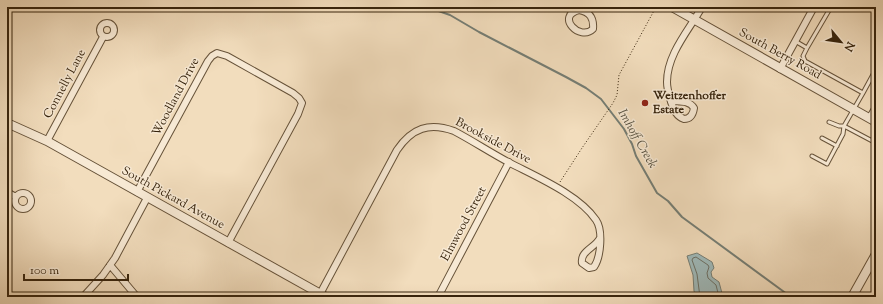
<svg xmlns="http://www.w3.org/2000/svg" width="883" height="304" font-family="'Sorts Mill Goudy',serif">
	<rect width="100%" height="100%" fill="#f2ddbd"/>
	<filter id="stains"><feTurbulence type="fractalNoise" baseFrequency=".005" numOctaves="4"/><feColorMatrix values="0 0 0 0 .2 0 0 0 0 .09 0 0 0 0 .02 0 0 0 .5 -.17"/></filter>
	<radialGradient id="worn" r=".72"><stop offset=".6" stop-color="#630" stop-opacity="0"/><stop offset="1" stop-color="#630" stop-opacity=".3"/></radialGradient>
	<!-- water -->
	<path fill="#9fbabb" stroke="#757e75" d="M697,253L712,262L714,268L711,272L712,277L719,282L723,297H696L694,291L693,275L687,256Z"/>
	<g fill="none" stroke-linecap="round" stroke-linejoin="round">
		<!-- shore -->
		<path stroke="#6b6f64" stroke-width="1" d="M700,297L697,274L692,260L693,258L696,257L708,265L709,267L707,273L708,278L716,285L719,297"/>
		<!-- stream -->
		<path stroke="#757e75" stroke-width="2" d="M427,7L450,15L479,32L566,77L586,88L601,99L624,129L632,144L636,156L657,193L668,201L682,217L791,297"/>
		<!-- service casing -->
		<g stroke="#665239" stroke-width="5">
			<path id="service" d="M569,7L571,14
				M795,41L807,48L803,56L805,61L863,93L844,126L876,143
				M807,48L831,7
				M863,93L876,69
				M869,116L876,104
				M822,138L837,146
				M812,156L827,164L843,134L844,126H839L829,122"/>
		</g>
		<!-- minor casing -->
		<g stroke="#665239" stroke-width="8">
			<path id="minor" d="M579,10C590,12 594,18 593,29C580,42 555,16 579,10Z
				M100 30a7 7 0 1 1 14 0a7 7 0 1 1-14 0Z
				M780,69L814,7
				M671,101C679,102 689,100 694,108C693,115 690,119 684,119C676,116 674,110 671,102C669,95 667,89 667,82C667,54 689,30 702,7
				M47,141L103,37
				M7,192L16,197
				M137,192L208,61L212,56L217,53L227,56L293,93L299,98L302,103L298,114L228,243
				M15 201a8 8 0 1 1 16 0a8 8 0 1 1-16 0Z
				M110,265L137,297
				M320,294L397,150C412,128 429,122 454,131C473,141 491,153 510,163C537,177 579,195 596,220C603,230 601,257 594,267L589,268L582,263C580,251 595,248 600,238
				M83,297L103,275L115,258L147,198
				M438,297L509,162"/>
		</g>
		<!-- tertiary casing -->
		<g stroke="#665239" stroke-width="10">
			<path id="tertiary" d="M672,7L876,122
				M7,123L47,141L326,297
				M852,297L876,254"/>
		</g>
		<!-- path -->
		<path stroke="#37240d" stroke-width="1" stroke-dasharray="1 2" stroke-linecap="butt" d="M560,182L582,148L613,103L617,95L619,75L656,7"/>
		<!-- service -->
		<use href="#service" stroke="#f7e9d4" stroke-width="3"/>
		<!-- minor -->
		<use href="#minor" stroke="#f7e9d4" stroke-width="6"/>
		<!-- tertiary -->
		<use href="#tertiary" stroke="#f7e9d4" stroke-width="8"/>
	</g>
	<!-- markers -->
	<circle fill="#8f2418" stroke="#f7e9d4" stroke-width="1.5" cx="645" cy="103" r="4"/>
	<g text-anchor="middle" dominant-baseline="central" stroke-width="3" stroke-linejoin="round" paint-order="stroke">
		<!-- street labels -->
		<g font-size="12" fill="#37240d" stroke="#f7e9d4">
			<text transform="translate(780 54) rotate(29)">South Berry Road</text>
			<text transform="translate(65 84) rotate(-62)">Connelly Lane</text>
			<text transform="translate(176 97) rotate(-62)">Woodland Drive</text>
			<text transform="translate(493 141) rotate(28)">Brookside Drive</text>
			<text transform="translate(173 198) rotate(29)">South Pickard Avenue</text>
			<text transform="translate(464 224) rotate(-62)">Elmwood Street</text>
		</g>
		<!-- poi labels -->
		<g font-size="12" font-weight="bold" fill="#37240d" stroke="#f7e9d4" text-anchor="start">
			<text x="653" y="96">Weitzenhoffer<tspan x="653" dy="14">Estate</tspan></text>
		</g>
		<!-- water labels -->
		<g font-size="13" font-style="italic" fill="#565141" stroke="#f7e9d4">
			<text transform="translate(637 139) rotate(60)">Imhoff Creek</text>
		</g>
	</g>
	<!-- margin -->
	<rect width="883" height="304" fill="none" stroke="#f2ddbd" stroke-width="24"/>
	<rect x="8" y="8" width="867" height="288" fill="none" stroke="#37240d" stroke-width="2"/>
	<rect x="12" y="12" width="859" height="280" fill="none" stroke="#37240d"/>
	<!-- north arrow -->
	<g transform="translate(841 42) rotate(119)" stroke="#f7e9d4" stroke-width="3" paint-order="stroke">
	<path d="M0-3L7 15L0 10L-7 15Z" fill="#37240d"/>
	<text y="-6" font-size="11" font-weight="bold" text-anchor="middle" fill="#37240d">N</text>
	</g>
	<!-- scale -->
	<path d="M24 274v6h104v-6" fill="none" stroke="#37240d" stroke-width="2"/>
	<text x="30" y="274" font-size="12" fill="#37240d" stroke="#f7e9d4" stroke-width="3" paint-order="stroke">100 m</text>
	<rect width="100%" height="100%" filter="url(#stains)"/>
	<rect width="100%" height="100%" fill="url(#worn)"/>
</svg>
